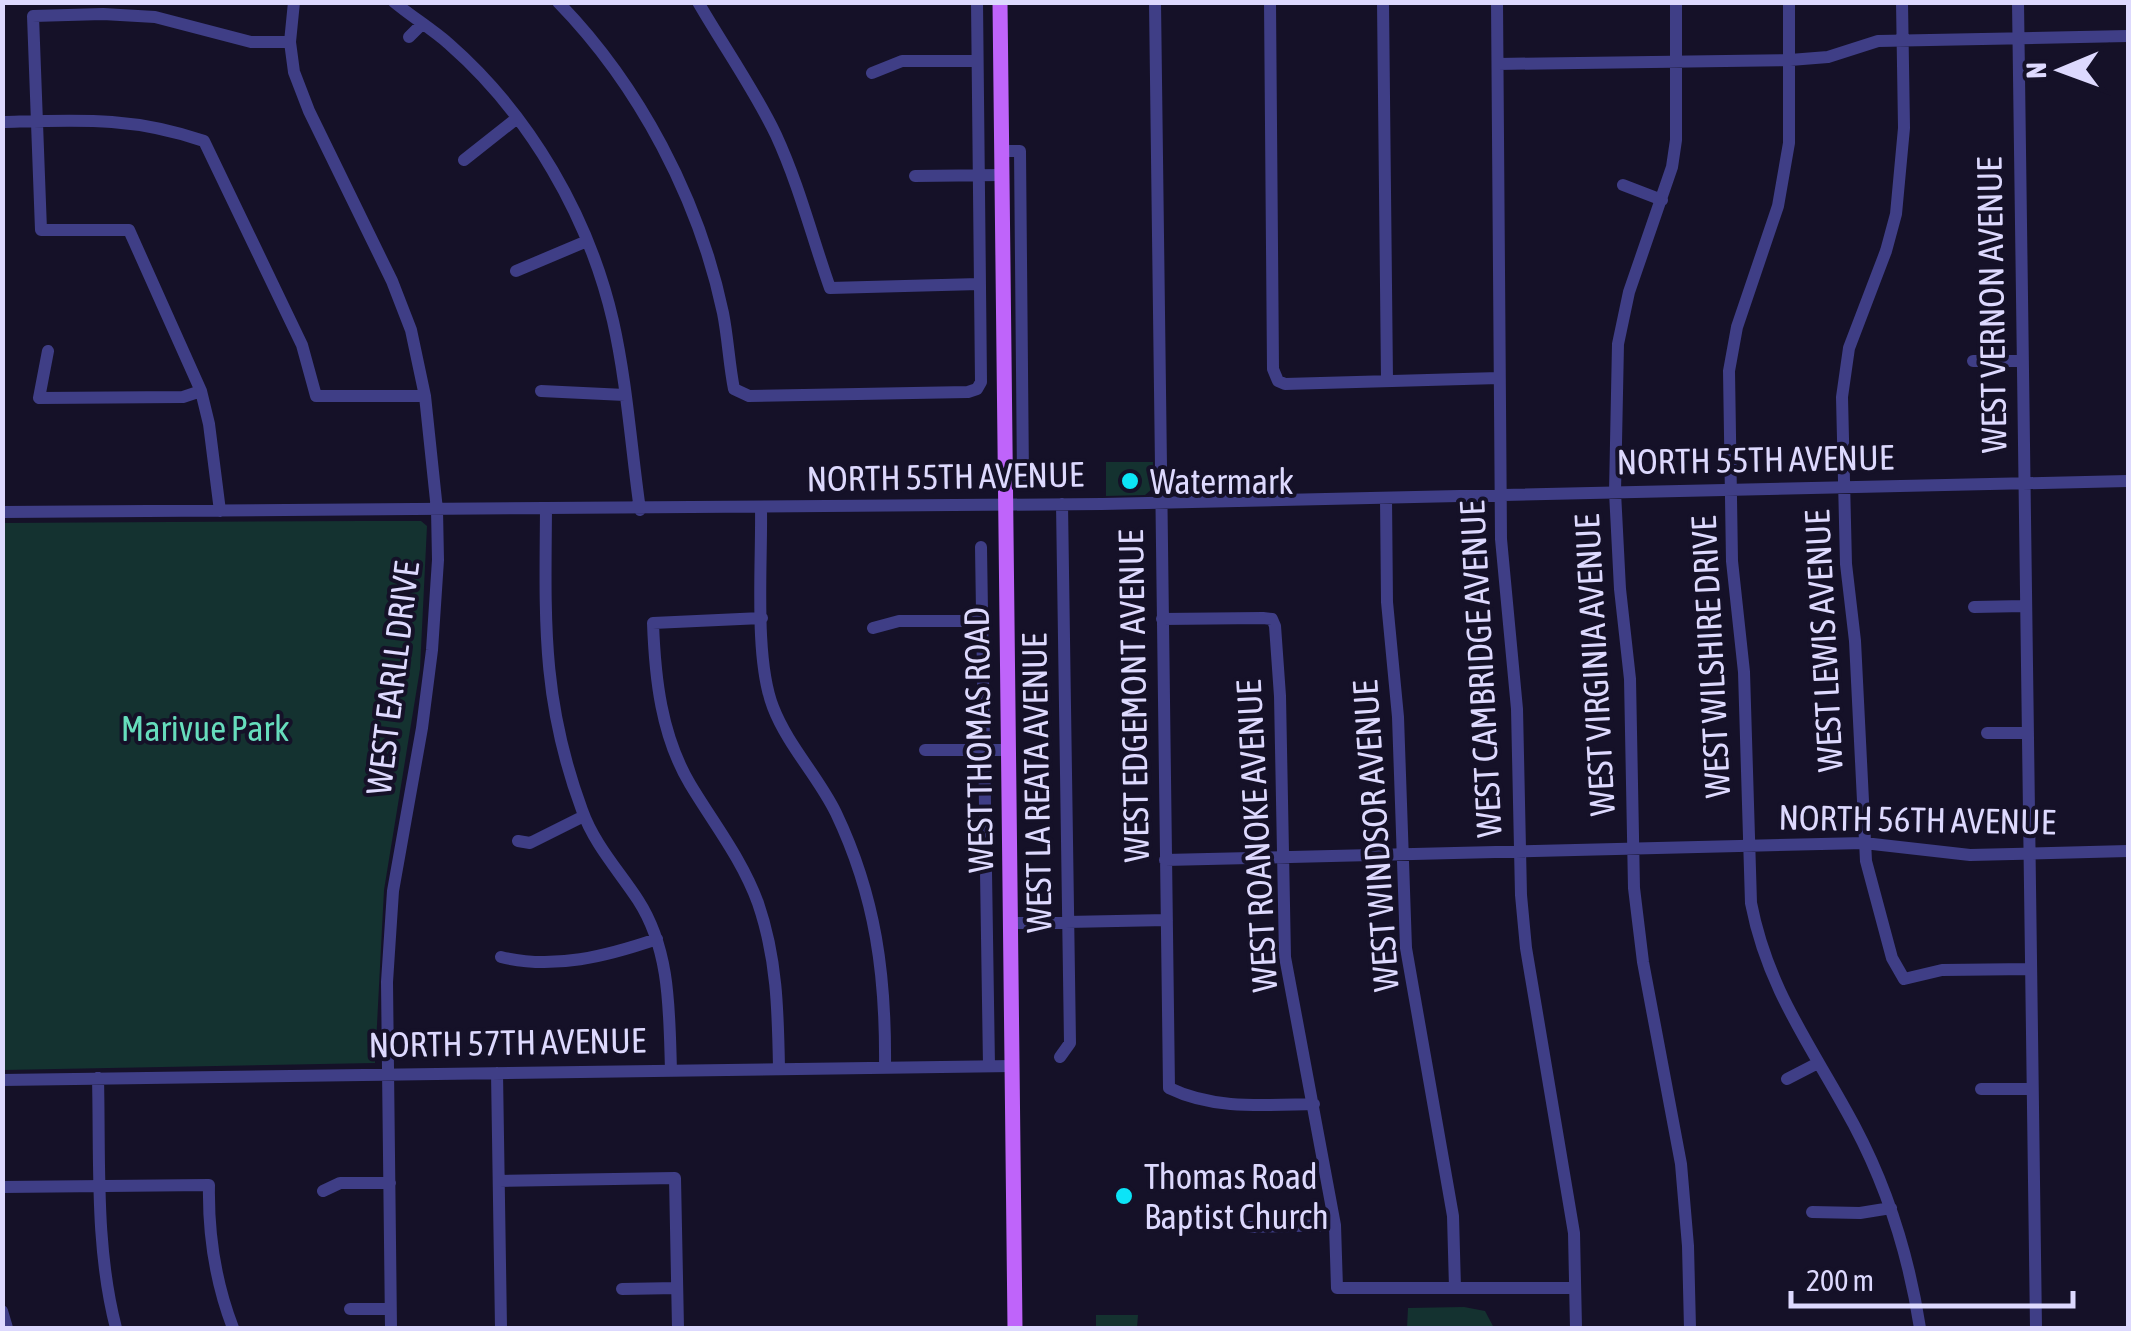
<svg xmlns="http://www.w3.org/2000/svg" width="2131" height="1331" font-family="'Asap Condensed',sans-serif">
	<rect width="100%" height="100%" fill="#151128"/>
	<!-- green -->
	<path fill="#143230" d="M1106,462H1153L1152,489L1145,495L1106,496Z
		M363,521H421L427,526L420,669L384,890L375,1063L3,1070V523Z
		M1464,1307L1485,1311L1494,1328H1407L1408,1308Z
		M1096,1315H1138L1137,1328H1096Z"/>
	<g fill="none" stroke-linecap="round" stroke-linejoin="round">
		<!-- minor -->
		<path stroke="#3f3e86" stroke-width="12" d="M294,2L290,42L294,72L309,111L392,281L411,330L425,396L437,510L438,560L432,650L422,728L393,891L387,982L391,1328
			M394,2C412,17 432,29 449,44C530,115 589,217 613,321C627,383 631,447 640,510
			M558,2C639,85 699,199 723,313C728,338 729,364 734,389L749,396L968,392L977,389L981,382L977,2
			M698,2C724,47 754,89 776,135C799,185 812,237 830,288L979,284
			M1155,2L1169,1088C1214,1110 1265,1105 1314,1104
			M1270,2L1273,369L1278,381L1285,384L1499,378
			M1383,2L1387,380
			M1497,2L1501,539L1517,709L1521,895L1526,948L1574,1233L1576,1328
			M1676,2V140L1672,167L1629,292L1618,344L1615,492L1620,589L1630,679L1634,888L1643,962L1681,1164L1688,1246L1690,1328
			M1789,2V143L1778,206L1737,327L1729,371L1732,561L1744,672L1751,903C1768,991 1813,1048 1854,1125C1888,1189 1909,1257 1920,1328
			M1902,2L1904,128L1896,214L1886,251L1849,348L1842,397L1846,564L1855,641L1866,861L1892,958L1904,979L1942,970L2031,969
			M2018,2L2036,1328
			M409,37L422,24
			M1498,64L1790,60L1828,57L1878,41L2128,36
			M872,73L902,61H977
			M2,122C77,120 132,116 204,141L302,345L316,396H425
			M1002,151H1020L1023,478
			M464,160L516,119
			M915,176L1002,175
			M1623,185L1662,200
			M516,271L587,241
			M48,351L39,398L183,397L201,391
			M1973,361H2020
			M541,391L625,395
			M1386,498L1387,602L1398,717L1406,948L1453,1216L1455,1288
			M761,509C762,564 754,658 773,707C788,746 818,776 836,813C876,897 886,976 885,1067
			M546,510C545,623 542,702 582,810C594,844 619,871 638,900C671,951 669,1012 671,1070
			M220,511L209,424L201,391L129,230H41L33,16L103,14L155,17L251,42H290
			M2,512L1102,504L2128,481
			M981,547L989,1066
			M1974,607L2024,606
			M762,618L653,623C655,678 661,735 690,784C714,824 742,859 758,903C777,958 778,1011 779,1068
			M1162,619L1263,618L1272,619L1275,626L1280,696L1285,957L1335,1225L1337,1288H1575
			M873,628L899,621H982
			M1987,733H2028
			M925,750H1007
			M518,841L530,843L584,816
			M1165,860L1864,843L1970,855L2128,851
			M1011,923L1167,920
			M501,957C554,970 607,956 657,939
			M1060,1057L1070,1043L1062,504
			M497,1073L501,1328
			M98,1078C100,1162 95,1247 116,1328
			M1787,1079L1818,1063
			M2,1080L1013,1066
			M1981,1089H2032
			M499,1181L675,1178L678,1328
			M2,1187L209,1185C208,1236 215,1281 233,1328
			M323,1191L340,1183H390
			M1812,1212L1860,1213L1891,1208
			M1250,1227L1335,1225
			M622,1289L677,1288
			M350,1309H390
			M2,1311L7,1328"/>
		<!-- major -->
		<path stroke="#bf64fa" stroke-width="15" d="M1000,2L1015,1328"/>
	</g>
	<!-- markers -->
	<g fill="#0ce4f7" stroke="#151128" stroke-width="4">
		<circle cx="1130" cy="481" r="10"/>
		<circle cx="1124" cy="1196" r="10"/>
	</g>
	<g text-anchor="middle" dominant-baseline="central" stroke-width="8" stroke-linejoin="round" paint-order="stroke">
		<!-- street labels -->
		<g font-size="35" fill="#ddd9fe" stroke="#151128">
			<text transform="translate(1991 305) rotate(-91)">WEST VERNON AVENUE</text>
			<text transform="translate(1755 459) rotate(-1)">NORTH 55TH AVENUE</text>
			<text transform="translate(945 476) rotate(-1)">NORTH 55TH AVENUE</text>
			<text transform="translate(1823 641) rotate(-93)">WEST LEWIS AVENUE</text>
			<text transform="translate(1710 657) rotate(-93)">WEST WILSHIRE DRIVE</text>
			<text transform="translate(1594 665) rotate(-93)">WEST VIRGINIA AVENUE</text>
			<text transform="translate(1480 669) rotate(-93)">WEST CAMBRIDGE AVENUE</text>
			<text transform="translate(392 678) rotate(-83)">WEST EARLL DRIVE</text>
			<text transform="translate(1133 696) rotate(-91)">WEST EDGEMONT AVENUE</text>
			<text transform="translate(978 740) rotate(-91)">WEST THOMAS ROAD</text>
			<text transform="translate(1036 783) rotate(-91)">WEST LA REATA AVENUE</text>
			<text transform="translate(1917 819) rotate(1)">NORTH 56TH AVENUE</text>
			<text transform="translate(1256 836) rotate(-93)">WEST ROANOKE AVENUE</text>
			<text transform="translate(1375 836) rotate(-94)">WEST WINDSOR AVENUE</text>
			<text transform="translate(507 1042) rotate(-1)">NORTH 57TH AVENUE</text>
		</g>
		<!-- poi labels -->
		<g font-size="35" fill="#ddd9fe" stroke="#151128" text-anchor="start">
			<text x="1150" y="481">Watermark</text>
			<text x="1144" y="1176">Thomas Road<tspan x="1144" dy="40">Baptist Church</tspan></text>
		</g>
		<!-- park labels -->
		<g font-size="35" fill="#66ddbd" stroke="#151128">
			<text x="205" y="728">Marivue Park</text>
		</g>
	</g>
	<!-- border -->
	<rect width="2131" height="1331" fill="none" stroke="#ddd9fe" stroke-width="10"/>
	<!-- north arrow -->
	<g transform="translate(2061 70) rotate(269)" stroke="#151128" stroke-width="8" paint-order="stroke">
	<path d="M0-8L18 38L0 25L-18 38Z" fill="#ddd9fe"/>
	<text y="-15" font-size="28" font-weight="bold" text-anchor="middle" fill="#ddd9fe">N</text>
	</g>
	<!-- scale -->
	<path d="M1791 1291v15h282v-15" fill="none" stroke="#ddd9fe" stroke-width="5"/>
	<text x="1806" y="1291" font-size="30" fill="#ddd9fe" stroke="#151128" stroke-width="8" paint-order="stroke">200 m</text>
</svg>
